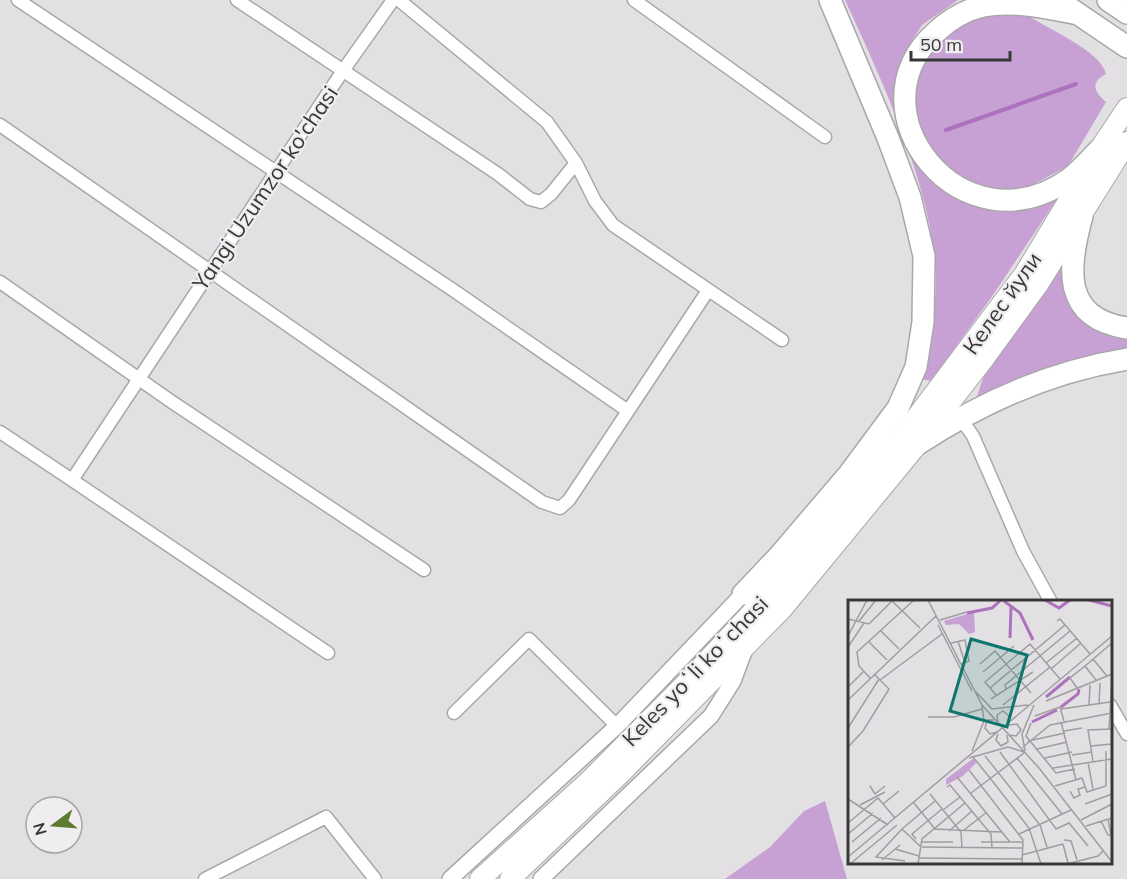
<svg xmlns="http://www.w3.org/2000/svg" width="1127" height="879" font-family="Mulish,sans-serif">
	<rect width="100%" height="100%" fill="#e3e0e4"/>
	<!-- grass -->
	<path fill="#c7a1d3" d="M845,0H958L922,25L910,44L900,69L896,97L940,185L959,198L998,210L1016,209L1061,193L993,295L931,381L921,379C927,346 936,313 936,280C934,190 882,81 845,0Z
		M1022,11C1043,28 1100,49 1106,74C1090,82 1094,92 1106,102L1068,166L1013,195L953,178L920,135L914,107L916,78L928,51L974,15Z
		M1066,261L1064,277L1127,336V349L1060,365L975,403L983,378Z
		M825,801L847,879H725L770,847L804,811Z"/>
	<g fill="none" stroke-linecap="round" stroke-linejoin="round">
		<!-- stream -->
		<path stroke="#ad72be" stroke-width="4" d="M946,130L1076,84"/>
		<!-- minor casing -->
		<g stroke="#a9a7aa" stroke-width="15">
			<path id="minor" d="M18,0L453,290L628,411
				M237,0L498,174L530,199L541,202L551,194L576,163
				M399,0L547,122L576,163L595,201L613,225L782,340
				M634,0L825,137
				M0,125L542,502L560,508L569,500L707,292
				M0,282L172,402L424,570
				M961,419L973,436L1023,551L1051,602
				M0,432L72,480
				M328,653L72,480L342,72L393,0
				M1110,705L1127,734
				M454,713L529,639L617,726
				M205,879L326,817L375,879"/>
		</g>
		<!-- tertiary casing -->
		<g stroke="#a9a7aa" stroke-width="18">
			<path id="tertiary" d="M450,879L617,726L743,594
				M541,879L711,716L733,681L745,649"/>
		</g>
		<!-- primary casing -->
		<g stroke="#a9a7aa" stroke-width="22">
			<path id="primary" d="M480,879L588,782L686,683L782,580L900,439L1025,273L1099,150L1127,108
				M510,879L621,773L783,608L913,450L983,360L1039,283L1127,142"/>
		</g>
		<!-- trunk casing -->
		<g stroke="#a9a7aa" stroke-width="24">
			<path id="trunk" d="M1108,0L1127,13
				M1068,7L1127,47
				M1078,14C1048,8 1015,0 983,6C965,10 950,19 936,32C848,111 963,254 1069,179C1080,171 1089,160 1099,150
				M1082,216C1068,267 1061,318 1127,328
				M918,444C982,402 1052,371 1127,359
				M743,594L779,556L849,474L898,408L916,367L923,322L924,256L910,197L888,138L830,0"/>
		</g>
		<!-- minor -->
		<use href="#minor" stroke="#fff" stroke-width="12"/>
		<!-- tertiary -->
		<use href="#tertiary" stroke="#fff" stroke-width="15"/>
		<!-- primary -->
		<use href="#primary" stroke="#fff" stroke-width="20"/>
		<!-- trunk -->
		<use href="#trunk" stroke="#fff" stroke-width="21"/>
	</g>
	<g text-anchor="middle" dominant-baseline="central" stroke-width="4.5" stroke-linejoin="round" paint-order="stroke">
		<!-- street labels -->
		<g font-size="22" fill="#393839" stroke="#f0edf1">
			<text transform="translate(265 188) rotate(-56)">Yangi Uzumzor ko'chasi</text>
			<text transform="translate(1002 303) rotate(-55)">Келес йули</text>
			<text transform="translate(695 671) rotate(-46)">Keles yoʻli koʻchasi</text>
		</g>
	</g>
	<!-- overview -->
	<g transform="translate(848 600)">
		<rect width="264" height="264" fill="#e3e0e4"/>
		<path d="M126,158L128,163L115,176L98,185V179Z" fill="#c7a1d3"/>
		<path d="M126,12L127,32L121,34L111,24L98,25L96,21Z" fill="#c7a1d3"/>
		<path fill="none" stroke="#ad72be" stroke-width="3" d="M197,0L211,8L222,0M241,0L264,6M156,1L172,13L185,40M119,13L144,8L153,0M162,38L163,7M198,97L222,77M213,107L230,94L231,89M184,122L209,110"/>
		<path fill="none" stroke="#9f9da0" stroke-width="1.5" d="M43,0L72,28M80,0L134,105L191,168L264,262M0,19L21,24L45,0M92,20L119,12M11,21L28,0M209,21L212,19L242,54M90,25L124,91M33,31L51,49M0,36L19,0M110,41L117,63M21,42L39,60M103,43L117,40L121,61L113,64M0,47L16,23M245,59L259,76M198,63L229,38M132,64L147,51L183,93M203,69L233,43M135,72L166,46M22,78L11,66L9,52L66,0M32,80L94,34M248,80L237,66L264,43M0,87L15,72M142,88L217,25M229,88L222,78L237,66M158,89L157,85L222,31M128,92L144,109L180,105M148,95L137,82L182,44L212,79M143,99L185,72M0,100L88,16M198,101L264,74M251,104L252,83M155,105L202,67M241,105L242,85M213,109L262,102M187,116L212,107L216,121M80,117H106L134,109M146,120H139L137,128L142,134L149,132M213,122L228,180M150,123L149,115L155,111L161,116L159,123M183,123L178,136L208,173L227,169M161,125L169,124L173,130L168,136L161,135M0,128L31,79M261,129L264,80M216,131L234,128M150,134L148,140L153,146L160,142L159,135M180,141L217,133M243,146L264,144M0,147L15,131L41,89L26,74M175,147L202,125L264,113M189,149L219,142M124,151L136,121L134,106M177,151L174,134L186,105M152,152L208,229M224,155L244,152M137,156L192,225L199,247M125,157L142,178M121,158L160,147L176,152M169,158L214,214M197,158L224,152M245,161L240,130L264,129M240,162L245,189M205,168L264,159M121,170L175,240L174,264M109,177L162,242M142,178L181,228L193,264M22,186L27,194L37,186M207,186L234,178L239,192L258,186V151M99,187L102,185L143,234L144,248M222,191L226,198L232,195L230,189L237,187M123,193L176,153M82,194L113,232L114,247M0,199L40,225M66,203L87,229M35,204L51,191M237,204L264,194M12,205L37,192M95,210L112,197M233,220L264,204M253,221L260,235H263L260,219M0,223L30,198L47,218M238,226L264,218M54,229L28,257L57,261M86,229L153,232M208,229L221,223L240,246M116,230L139,212M101,231L124,211M0,234L25,213M171,234L223,210M68,239L64,234L94,209M216,240L223,241L229,260M4,242L33,218M74,242H105M133,242H174M215,244L220,263M73,247L54,229L87,201M74,247L174,248M47,249L71,256M174,255L215,244M0,257L264,36M70,258L174,259M34,260L52,245M2,264L49,225M70,264L74,239L117,203M219,264L250,256L256,250"/>
		<path fill="#0f766e" fill-opacity="0.15" stroke="#0f766e" stroke-width="3" d="M123,39L179,55L159,127L102,111Z"/>
		<rect width="264" height="264" fill="none" stroke="#393839" stroke-width="3"/>
	</g>
	<!-- north arrow -->
	<g transform="translate(54 825) rotate(254)"><circle r="28" fill="#f0edf1" stroke="#a7a5a7" stroke-width="1.5"/>
	<path d="M0-4.5L10 22L0 15L-10 22Z" fill="#5d7b30"/>
	<text y="-9" font-size="16" font-weight="bold" text-anchor="middle" fill="#393839">N</text>
	</g>
	<!-- scale -->
	<path d="M911 51v9h99v-9" fill="none" stroke="#393839" stroke-width="3"/>
	<text x="920" y="51" font-size="18" fill="#393839" stroke="#f0edf1" stroke-width="4.5" paint-order="stroke">50 m</text>
</svg>
